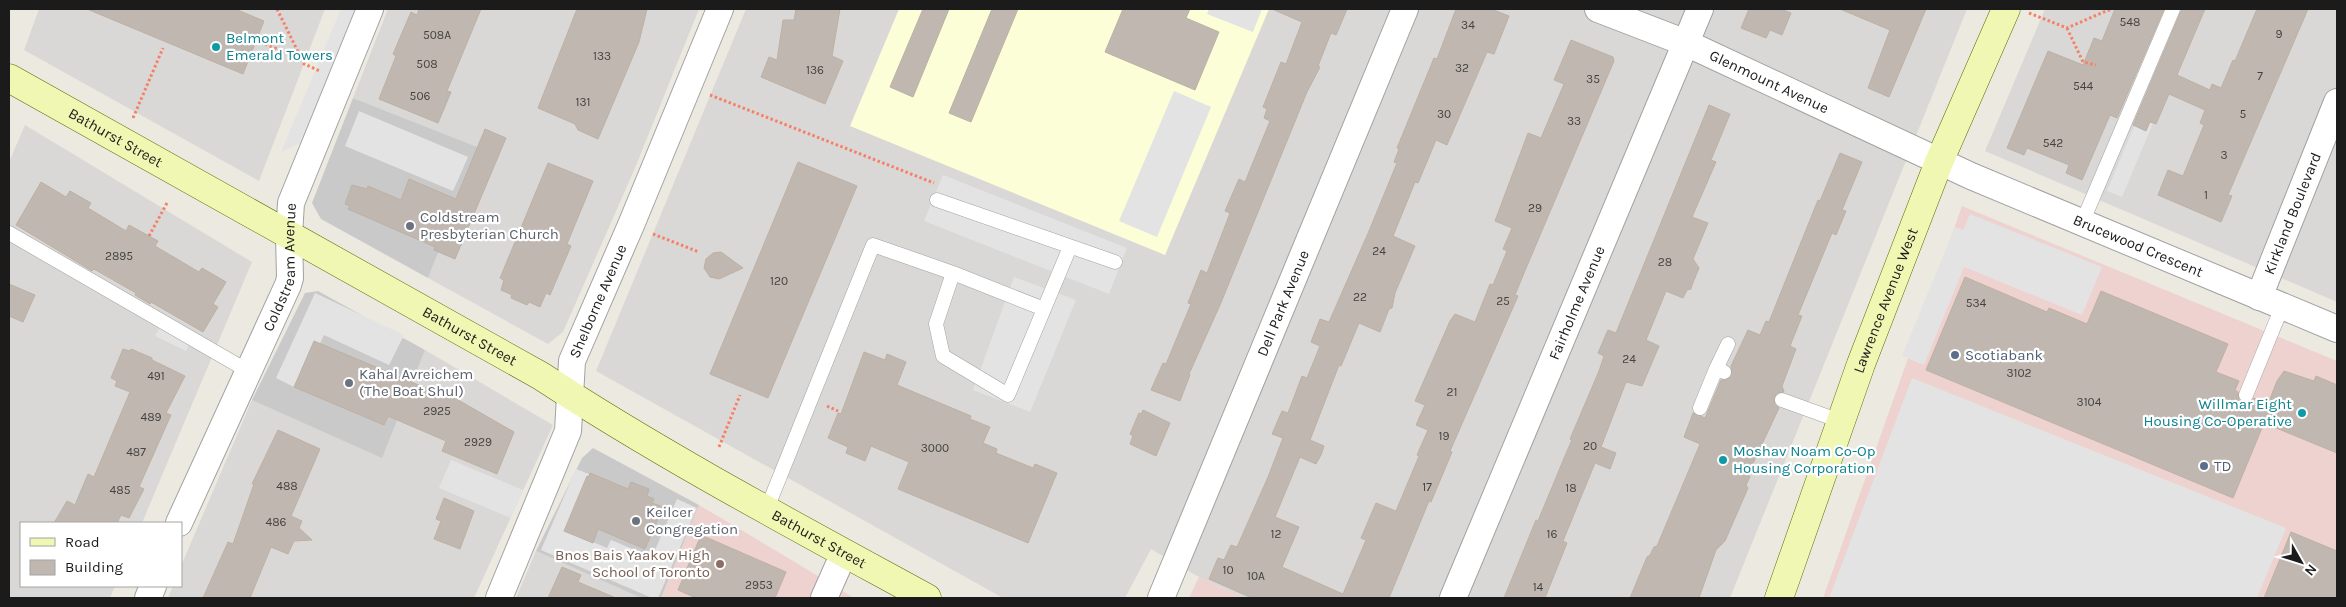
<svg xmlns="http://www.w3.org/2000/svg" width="2346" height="607" font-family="Karla,sans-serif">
	<rect width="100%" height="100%" fill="#ece9e0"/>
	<!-- residential -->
	<path fill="#d9d8d7" d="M39,9H325L259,181L24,50Z
		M388,9H699L635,168L563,332L548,344L428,278L480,148L353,98Z
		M746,9H1967L1730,598H1243L1199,577L1151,549L1125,598H1003L596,371Z
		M2045,9H2337V302L1985,151Z
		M25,125L252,262L142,523H21V586H115L110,598H9V162Z
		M425,350L553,425L474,598H168L173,586H181V566L252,400L381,457Z
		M536,551L641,598H516Z"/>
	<!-- commercial -->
	<path fill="#edd2cf" d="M1962,206L2337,361V598H1823Z
		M699,505L795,562L854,598H661Z
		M1199,577L1243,598H1189Z"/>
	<!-- education -->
	<path fill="#fbfed7" d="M899,9H1269L1165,255L850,126Z"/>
	<!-- religious -->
	<path fill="#c9c9c9" d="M353,98L480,148L428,278L321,219L312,203Z
		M318,291L425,350L382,458L252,400L305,293Z
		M593,448L699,505L661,598H641L536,551L582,458Z"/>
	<!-- parking -->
	<path fill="#e3e3e3" d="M341,9H355L301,143L281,152Z
		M1209,9H1262L1253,32L1207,14Z
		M2183,9H2201L2122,197L2107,191Z
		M1174,91L1211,107L1157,237L1119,221Z
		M359,111L468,157L453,191L345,146Z
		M943,175L1127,248L1109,294L924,221Z
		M1970,214L2102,267L2082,315L1964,267L1924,365L1902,356L1955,227L1963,230Z
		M1014,277L1076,300L1030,412L973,390Z
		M315,293L404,335L389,365L324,335L298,389L276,378Z
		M162,323L193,338L186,351L155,336Z
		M1912,378L2286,528L2257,598H1829Z
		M451,460L523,490L511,518L439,488Z
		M576,469L589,474L565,530L607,548L611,540L652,557L677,499L697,508L658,598H652L541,550Z"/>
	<!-- building -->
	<path fill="#c0b8b0" stroke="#bdb0a3" d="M87,9H235L264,21L243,74Z
		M419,9H481L447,91L451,92L438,123L379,99L396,56L393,54L411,12L417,15Z
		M577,9H647L639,42L598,139L578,130L575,124L538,108Z
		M796,9H840L832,56L843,61L825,104L761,77L769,57L777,60L783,20H794Z
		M923,9H949L913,97L890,87Z
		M992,9H1018L971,122L949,113Z
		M1123,9H1190L1186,18L1219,32L1195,90L1105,52Z
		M1272,9H1347L1337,33L1336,35L1331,33L1318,66L1320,67L1307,92L1220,305L1189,374L1190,375L1180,401L1151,390L1163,363L1166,364L1191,304L1188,303L1201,270L1207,273L1230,213L1225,211L1239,179L1245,182L1270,121L1264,118L1267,109L1263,107L1281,62L1286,64L1302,22Z
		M1456,9H1491L1509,16L1494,54L1487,52L1447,145L1436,140L1418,183L1415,182L1393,236L1415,246L1395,293L1392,308L1389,309L1380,332L1359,323L1341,366L1339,365L1310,440L1324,446L1321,455L1316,464L1300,457L1275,517L1299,527L1282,567L1343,594L1366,540L1361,538L1376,503L1396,511L1419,456L1417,455L1428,430L1416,425L1425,405L1415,401L1450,321L1455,314L1475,322L1490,284L1493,285L1507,251L1503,249L1512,228L1495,221L1528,133L1541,138L1564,84L1554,80L1571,40L1613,57L1614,61L1524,273L1515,295L1518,296L1450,451L1452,452L1431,502L1429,501L1389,598H1252L1209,579L1218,558L1224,560L1231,545L1237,547L1268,477L1283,438L1272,434L1282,411L1288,413L1302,376L1307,378L1320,346L1311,342L1320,319L1329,322L1369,231L1397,163L1394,162L1399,149L1397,148L1434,58L1437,59Z
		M1749,9H1781L1791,13L1782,35L1770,30L1766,38L1741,28Z
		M1840,9H1926L1889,97L1868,88L1890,30Z
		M2115,9H2164L2117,118L2110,115L2082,180L2066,173L2069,165L2027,148L2024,155L2007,148L2048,51L2083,65L2094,38L2102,41Z
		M2182,9H2205L2177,75L2210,90L2212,84L2221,88L2233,60L2235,61L2257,9H2308L2228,195L2232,196L2221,222L2158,195L2168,170L2183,176L2204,125L2200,123L2205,110L2169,94L2156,124L2150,122L2146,131L2133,125Z
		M1709,105L1730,114L1711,160L1716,162L1692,217L1708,223L1693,259L1699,268L1692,285L1691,289L1687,290L1683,298L1666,291L1646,340L1659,346L1642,386L1626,382L1601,447L1616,453L1610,469L1595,463L1563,541L1567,543L1545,598H1504L1536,520L1538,521L1567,451L1572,440L1570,439L1599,371L1604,356L1598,353L1608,330L1616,333Z
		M485,129L506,138L455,259L434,250L435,247L348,209L350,206L345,204L352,185L367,189L368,186L401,200L409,179L456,199Z
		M1840,153L1862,162L1842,210L1846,211L1836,235L1832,233L1798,315L1802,316L1790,346L1796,349L1782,386L1784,392L1777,393L1774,398L1775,405L1779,408L1748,474L1750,477L1746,485L1748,488L1725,541L1716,550L1699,598H1630L1647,557L1650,555L1654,547L1657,546L1700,444L1684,437L1693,413L1705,418L1721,380H1726L1732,376L1731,366L1748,330L1760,335L1766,321L1769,322L1818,200L1820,201Z
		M798,162L857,186L768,398L710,374Z
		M548,163L593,181L567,244L571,246L550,295L546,293L540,307L529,302L527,305L511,298L512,295L501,290L504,280L500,278Z
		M41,182L66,197L70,191L91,203L88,208L126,231L129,225L158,241L155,246L199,272L202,268L226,282L213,304L218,307L203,332L151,302L150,304L135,295L136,293L94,269L92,271L16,225Z
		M721,252L743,268L719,279L710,277L704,268L706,259L713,253Z
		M1965,277L2047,312L2049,308L2087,324L2101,291L2228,344L2216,372L2239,381L2235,390L2238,392L2239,400L2243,403L2251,402L2254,398L2268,404L2277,381L2284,371L2314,381L2316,376L2337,385V453L2264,423L2233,498L1926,370Z
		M9,284L35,295L23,322L9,316Z
		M314,341L428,389L429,387L446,393L514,432L497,474L442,451L446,441L388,416L384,425L294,387Z
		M123,349L130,351L131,349L152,358V360L185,376L166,413L171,415L139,487L144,489L129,518L121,515L117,523H54L67,501L75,505L88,474L94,477L130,392L115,386L117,381L111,378Z
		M864,352L885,360L887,354L906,362L897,385L971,416L970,419L990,427L983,443L997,449L996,453L1033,468L1035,464L1057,473L1028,543L898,489L909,462L871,446L865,461L846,453L848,447L828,438L838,413L841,414Z
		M1143,410L1170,423L1156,456L1130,444L1133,436L1130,434L1139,413L1141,414Z
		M278,430L320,449L291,516L302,521L299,528L312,540L294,541L288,554L271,547L250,598H203L228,542L233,544L254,484H252Z
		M590,473L628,489L631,482L649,489L647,496L654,499L652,503L663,507L645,549L598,529L593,543L564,531L587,476L589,477Z
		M444,498L474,511L460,549L434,539L441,521L436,519Z
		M2291,532L2337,551V598H2264Z
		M701,535L786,572L775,598H696L678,590Z
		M562,567L581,575L578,582L616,598H548Z"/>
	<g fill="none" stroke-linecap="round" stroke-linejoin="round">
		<!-- lane casing -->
		<g stroke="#a2a2a2" stroke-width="15">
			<path id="lane" d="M937,200L1115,262
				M2082,223L2173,9
				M9,233L248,371
				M953,273L1044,309
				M1716,369L1728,344
				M2246,395L2282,307
				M1782,400L1840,421
				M1700,408L1716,369L1724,372
				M766,511L873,245L953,273L936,324L943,356L1008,395L1070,247"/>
		</g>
		<!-- street casing -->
		<g stroke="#a2a2a2" stroke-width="28">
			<g id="street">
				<path id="s1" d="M1598,9L1686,43L1971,176L2337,329"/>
				<path id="s2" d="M2259,297L2337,102"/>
				<path id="s3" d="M179,523L288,285L290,278L289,235L291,203L370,9"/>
				<path d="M148,598L153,586"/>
				<path id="s4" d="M499,598L568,431L572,361L631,225L720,9"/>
				<path d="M824,598L844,553"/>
				<path id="s5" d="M1161,598L1405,9"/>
				<path id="s6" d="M1453,598L1700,9"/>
			</g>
		</g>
		<!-- secondary casing -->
		<g stroke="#5a6c07" stroke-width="29">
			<g id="secondary">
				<path id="s7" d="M9,78L541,376C665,457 797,527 927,598"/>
				<path id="s8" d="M1779,598L1861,364L1939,162L2006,9"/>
			</g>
		</g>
		<!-- path -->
		<path stroke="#f68067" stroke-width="3" stroke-dasharray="2.5 2.5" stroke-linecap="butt" d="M277,9L304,64L320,71
			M2029,13L2067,28L2111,9
			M2067,28L2083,62L2096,65
			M265,44L300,58
			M710,95L934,183
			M133,118L163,48
			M653,234L699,252
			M149,236L167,203
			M827,406L838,411
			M719,447L740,395"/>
		<!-- lane -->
		<use href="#lane" stroke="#fff" stroke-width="14"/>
		<!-- street -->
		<use href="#street" stroke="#fff" stroke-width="26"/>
		<!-- secondary -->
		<use href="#secondary" stroke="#eff7b3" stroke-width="28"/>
	</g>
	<!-- markers -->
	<g fill="#0f9aa8" stroke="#fff" stroke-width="2">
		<circle cx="216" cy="47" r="5"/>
		<circle cx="2302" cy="413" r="5"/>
		<circle cx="1723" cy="460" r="5"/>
	</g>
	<g fill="#6b7280" stroke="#fff" stroke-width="2">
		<circle cx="410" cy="226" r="5"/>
		<circle cx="349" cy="383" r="5"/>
		<circle cx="636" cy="521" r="5"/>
	</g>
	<g fill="#5c6f8a" stroke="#fff" stroke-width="2">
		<circle cx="1955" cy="355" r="5"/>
		<circle cx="2204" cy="466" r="5"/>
	</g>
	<circle fill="#8d6e63" stroke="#fff" stroke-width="2" cx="720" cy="564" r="5"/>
	<g text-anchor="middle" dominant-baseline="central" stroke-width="4.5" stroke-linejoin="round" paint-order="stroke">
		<!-- number labels -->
		<g font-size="12" fill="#444240">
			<text x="2130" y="22">548</text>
			<text x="1468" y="25">34</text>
			<text x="2279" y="34">9</text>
			<text x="437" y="35">508A</text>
			<text x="602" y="56">133</text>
			<text x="427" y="64">508</text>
			<text x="1462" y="68">32</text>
			<text x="815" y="70">136</text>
			<text x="2260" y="76">7</text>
			<text x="1593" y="79">35</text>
			<text x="2083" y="86">544</text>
			<text x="420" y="96">506</text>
			<text x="583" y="102">131</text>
			<text x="1444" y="114">30</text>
			<text x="2243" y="114">5</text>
			<text x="1574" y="121">33</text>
			<text x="2053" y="143">542</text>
			<text x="2224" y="155">3</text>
			<text x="2206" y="195">1</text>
			<text x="1535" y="208">29</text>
			<text x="1379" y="251">24</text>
			<text x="119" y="256">2895</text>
			<text x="1665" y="262">28</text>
			<text x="779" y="281">120</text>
			<text x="1360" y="297">22</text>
			<text x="1503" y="301">25</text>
			<text x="1976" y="303">534</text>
			<text x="1629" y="359">24</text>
			<text x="2019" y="373">3102</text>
			<text x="156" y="376">491</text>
			<text x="1452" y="392">21</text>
			<text x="2089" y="402">3104</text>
			<text x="437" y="411">2925</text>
			<text x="151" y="417">489</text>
			<text x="1444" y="436">19</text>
			<text x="478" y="442">2929</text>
			<text x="1590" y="446">20</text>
			<text x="935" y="448">3000</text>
			<text x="136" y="452">487</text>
			<text x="287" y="486">488</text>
			<text x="1427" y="487">17</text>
			<text x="1571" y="488">18</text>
			<text x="120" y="490">485</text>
			<text x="276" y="522">486</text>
			<text x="1276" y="534">12</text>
			<text x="1552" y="534">16</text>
			<text x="1228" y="570">10</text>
			<text x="1256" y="576">10A</text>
			<text x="759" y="585">2953</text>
			<text x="1538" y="587">14</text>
		</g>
		<!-- culture labels -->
		<g font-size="15" fill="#0d838f" stroke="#fff" text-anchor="start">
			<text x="226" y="38">Belmont<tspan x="226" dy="17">Emerald Towers</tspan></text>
			<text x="2292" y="404" text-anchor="end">Willmar Eight<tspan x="2292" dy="17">Housing Co-Operative</tspan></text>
			<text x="1733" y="451">Moshav Noam Co-Op<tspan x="1733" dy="17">Housing Corporation</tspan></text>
		</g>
		<!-- street labels -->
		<g font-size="15" fill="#1b1b1b" stroke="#fff">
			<text stroke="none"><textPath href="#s1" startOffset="186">Glenmount Avenue</textPath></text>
			<text stroke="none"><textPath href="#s7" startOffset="122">Bathurst Street</textPath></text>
			<text stroke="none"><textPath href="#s2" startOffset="90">Kirkland Boulevard</textPath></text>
			<text stroke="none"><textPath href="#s1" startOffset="590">Brucewood Crescent</textPath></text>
			<text stroke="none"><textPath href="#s3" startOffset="278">Coldstream Avenue</textPath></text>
			<text stroke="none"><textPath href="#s4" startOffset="316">Shelborne Avenue</textPath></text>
			<text stroke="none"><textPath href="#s8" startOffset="316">Lawrence Avenue West</textPath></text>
			<text stroke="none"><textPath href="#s5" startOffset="319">Dell Park Avenue</textPath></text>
			<text stroke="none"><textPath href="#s6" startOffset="320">Fairholme Avenue</textPath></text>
			<text stroke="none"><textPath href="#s7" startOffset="528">Bathurst Street</textPath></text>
			<text stroke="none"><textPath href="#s7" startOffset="932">Bathurst Street</textPath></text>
		</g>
		<!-- worship labels -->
		<g font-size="15" fill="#5b616d" stroke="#fff" text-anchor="start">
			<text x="420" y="217">Coldstream<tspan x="420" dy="17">Presbyterian Church</tspan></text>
			<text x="359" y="374">Kahal Avreichem<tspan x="359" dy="17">(The Boat Shul)</tspan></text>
			<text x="646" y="512">Keilcer<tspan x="646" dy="17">Congregation</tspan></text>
		</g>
		<!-- service labels -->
		<g font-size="15" fill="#4e5e75" stroke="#fff" text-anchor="start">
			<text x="1965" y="355">Scotiabank</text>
			<text x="2214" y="466">TD</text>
		</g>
		<!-- education labels -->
		<g font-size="15" fill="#785e54" stroke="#fff" text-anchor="end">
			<text x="710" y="555">Bnos Bais Yaakov High<tspan x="710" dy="17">School of Toronto</tspan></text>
		</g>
	</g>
	<!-- border -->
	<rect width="2346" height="607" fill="none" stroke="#1b1b1b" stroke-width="20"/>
	<!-- legend -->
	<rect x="20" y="522" width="162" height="65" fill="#ffffff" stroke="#a4a4a4"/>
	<rect x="30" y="538" width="25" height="8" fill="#eff7b3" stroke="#a4a4a4"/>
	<text x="65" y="547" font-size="15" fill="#1b1b1b">Road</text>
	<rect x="30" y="560" width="25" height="15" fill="#c0b8b0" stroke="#a4a4a4"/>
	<text x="65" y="572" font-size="15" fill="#1b1b1b">Building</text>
	<!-- north arrow -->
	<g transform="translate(2301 562) rotate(129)" stroke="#ffffff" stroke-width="4" paint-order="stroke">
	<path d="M0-4L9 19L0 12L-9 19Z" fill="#1b1b1b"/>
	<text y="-8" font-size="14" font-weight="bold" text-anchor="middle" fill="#1b1b1b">N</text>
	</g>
</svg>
